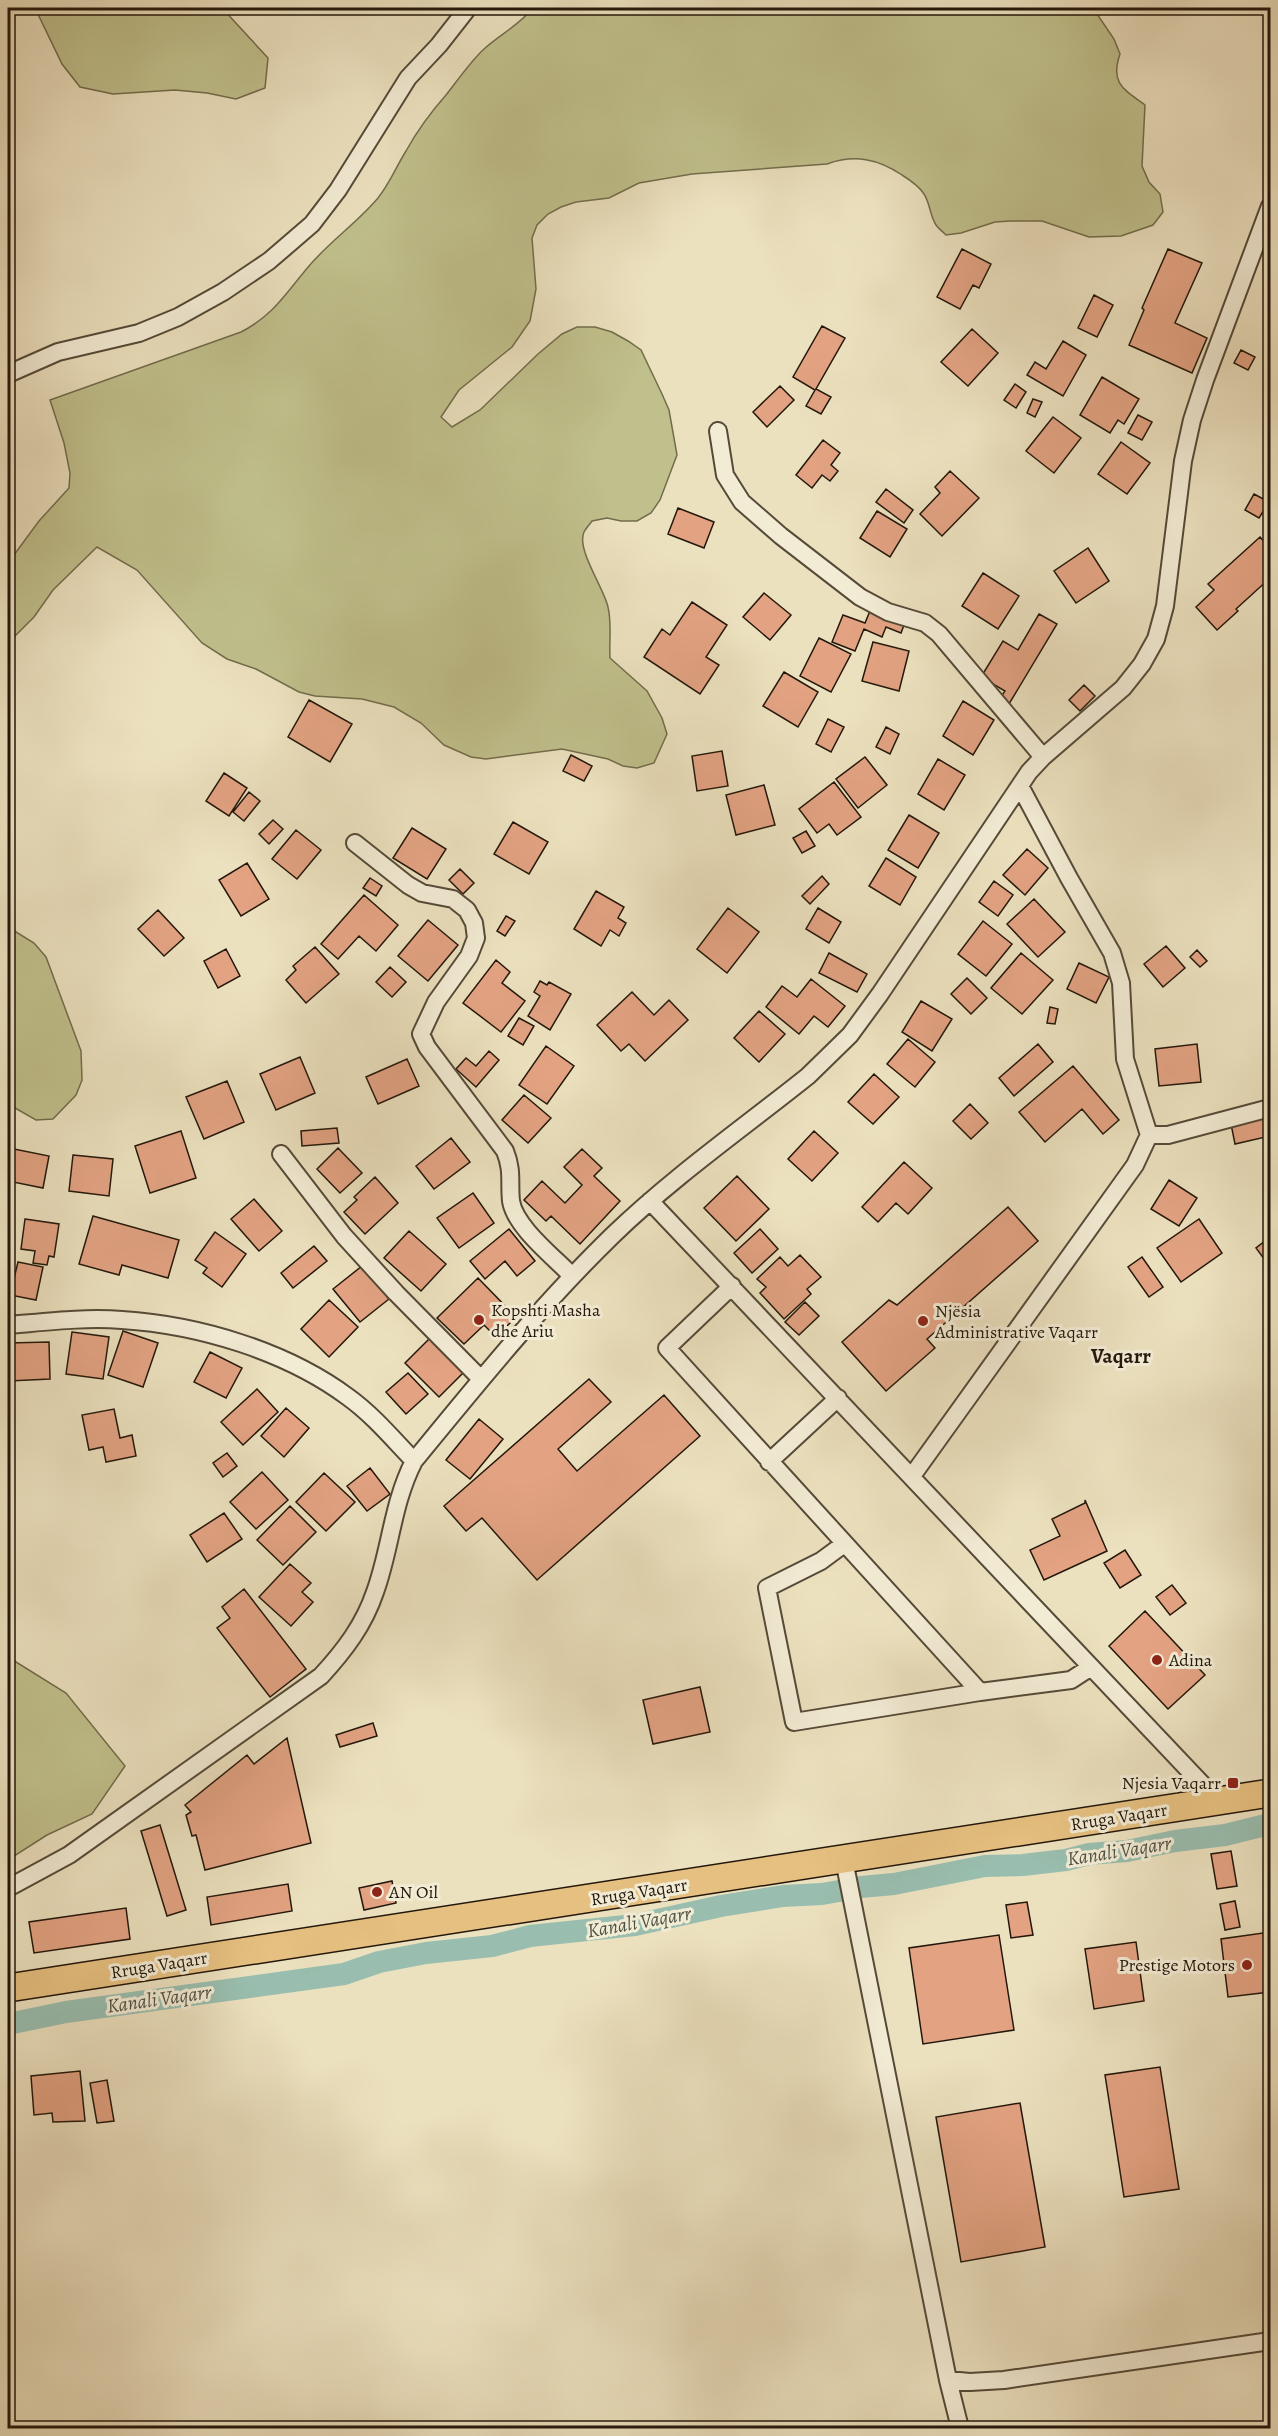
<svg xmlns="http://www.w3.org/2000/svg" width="1278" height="2436" font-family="Alegreya,serif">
	<rect width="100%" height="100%" fill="#ece1bf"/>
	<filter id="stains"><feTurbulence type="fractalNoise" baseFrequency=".00333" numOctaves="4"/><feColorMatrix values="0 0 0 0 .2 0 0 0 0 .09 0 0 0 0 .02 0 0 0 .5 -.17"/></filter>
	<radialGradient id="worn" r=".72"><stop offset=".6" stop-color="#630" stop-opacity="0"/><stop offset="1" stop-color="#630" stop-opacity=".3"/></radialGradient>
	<!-- green -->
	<path fill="#c0c08c" stroke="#726c4c" stroke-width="1.5" d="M35,8H222L268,58L265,88L236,99L207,93L175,90L113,94L80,87L62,64Z
		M533,8H1093L1114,39L1120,54C1110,83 1123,89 1145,105L1142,166L1149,182L1160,194L1163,212L1153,225L1121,236L1089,237L1042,221H1010L995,222L961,233L946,235C943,232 938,228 936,225C930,216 930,203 924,194C919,186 910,180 902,175C878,159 855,154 827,164L692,174L639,183L609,198L576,202L561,207L548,214L537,225L532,238L536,289L530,321L512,347L459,390L441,417L452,427L480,410L538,354L562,334L577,327H595L612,332L628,341L641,350L662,394L669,410L677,455L660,500L651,513L637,521H621L607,518L592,521C590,524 586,528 584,532C576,549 604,588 608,607C612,624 609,641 610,658L647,691L662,718L667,734L654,763L637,768L623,766L608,759L562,749L486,759L471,757L444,745L421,723L394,707L362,699L315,696L299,692L256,669L227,659L202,643L137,570L97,547L53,590L34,617L8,643V563L39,521L69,488L70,473L64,443L50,400L241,332C274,315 286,293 309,266C330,241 357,223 378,198C390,183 396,167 406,151C417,131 431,112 446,95C458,80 470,62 484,49C501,34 519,25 533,8Z
		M8,927L34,943L46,957L81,1051L82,1080L76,1095L53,1119L36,1120L8,1104Z
		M8,1657L66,1693L125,1766L92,1814L47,1835L8,1860Z"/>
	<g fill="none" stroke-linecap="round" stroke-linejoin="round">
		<!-- canal -->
		<path stroke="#99beaf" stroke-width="22" d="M8,2024L66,2012L344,1974L379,1962L426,1953L492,1946L530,1936L635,1925L721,1906L783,1896L822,1894L861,1887L894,1884L985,1866L1023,1865L1066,1860L1089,1854L1127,1851L1175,1841L1225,1835L1270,1824"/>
	</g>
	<!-- building -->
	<path fill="#e3a383" stroke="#23170b" stroke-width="1.5" d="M962,249L991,264L979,288L973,285L960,309L937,297Z
		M1168,249L1202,263L1175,323L1207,338L1192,373L1129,345L1144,310L1142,308Z
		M1094,295L1113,305L1097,337L1078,328Z
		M822,326L845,338L816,389L831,397L821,414L806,406L815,390L793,377Z
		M972,329L998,353L968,386L941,362Z
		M1063,341L1086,355L1063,396L1027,375L1035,362L1046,369Z
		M1241,350L1255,357L1248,370L1234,363Z
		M1102,377L1139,399L1124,424L1118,420L1110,433L1080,415Z
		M1015,384L1026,392L1016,408L1004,400Z
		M780,386L794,400L767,427L753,412Z
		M1033,399L1042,402L1035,417L1027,413Z
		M1138,415L1152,422L1142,440L1128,433Z
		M1053,417L1081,438L1054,473L1026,451Z
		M823,440L840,453L831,465L838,471L830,481L822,475L812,488L796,475Z
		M1121,442L1150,463L1127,494L1098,474Z
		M950,471L979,498L942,536L920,514L940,493L935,487Z
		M886,489L913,510L904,523L876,502Z
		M1254,494L1269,502L1259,518L1245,510Z
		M678,508L714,522L704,548L668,534Z
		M877,511L907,529L890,557L860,538Z
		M1260,537L1270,548V578L1236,609L1238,611L1217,630L1196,607L1214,590L1208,584Z
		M1088,548L1109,581L1076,603L1054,571Z
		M983,573L1019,596L998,629L962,606Z
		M764,593L791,615L770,640L743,617Z
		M692,602L727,625L706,657L719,665L700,694L644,657L662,629L670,635Z
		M870,611L904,625L901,633L886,627L882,637L864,629L855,651L832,642L843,615L865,623Z
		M1039,614L1057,624L1009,704L1000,698L1005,691L981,677L1003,641L1018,650Z
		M819,638L851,654L831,692L800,676Z
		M873,642L909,651L899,691L862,681Z
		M784,672L818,692L798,727L763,706Z
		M1084,685L1095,696L1080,711L1069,700Z
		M309,700L352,724L330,762L288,737Z
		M963,701L994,720L973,755L943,736Z
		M828,719L844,727L831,752L816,744Z
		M886,727L899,734L890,754L876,747Z
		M722,751L728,786L697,791L692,756Z
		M571,755L592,766L584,781L563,771Z
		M865,757L887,785L858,808L836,779Z
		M938,759L965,775L944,810L918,794Z
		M224,773L247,788L229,816L206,801Z
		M834,782L861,817L837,835L829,824L817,833L799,809Z
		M764,785L775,825L736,835L726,795Z
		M249,792L260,801L244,821L233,812Z
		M909,815L939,833L918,868L888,850Z
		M273,820L283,829L269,844L259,834Z
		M513,822L548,842L529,874L494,854Z
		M412,828L446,849L427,879L393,858Z
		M296,830L321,850L297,879L272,859Z
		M806,831L815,846L802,853L793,838Z
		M1027,849L1048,868L1025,895L1003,875Z
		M886,858L916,877L900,905L869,886Z
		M247,863L269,899L241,916L219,880Z
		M460,869L474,883L463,894L449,880Z
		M822,876L829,884L810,904L802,896Z
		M370,878L382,886L376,896L363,888Z
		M994,881L1013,895L998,916L979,902Z
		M596,891L624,907L618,918L626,923L619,936L610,930L601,946L574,929Z
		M364,895L398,925L376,951L359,936L338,959L321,944Z
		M1034,899L1065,932L1038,957L1007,924Z
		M728,908L759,932L727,973L697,949Z
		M818,908L841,922L829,943L806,929Z
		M158,910L184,938L164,956L138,929Z
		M506,916L515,921L505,936L497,931Z
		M428,920L458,945L428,981L398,956Z
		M983,921L1012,944L986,976L958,954Z
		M1166,946L1185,968L1163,987L1144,964Z
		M315,947L339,974L306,1003L286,980L296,970L293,966Z
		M226,949L240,976L218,988L204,961Z
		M1197,950L1207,961L1200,967L1190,957Z
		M829,953L867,974L857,992L819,973Z
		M1021,953L1053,980L1022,1014L991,988Z
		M496,960L510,972L502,983L525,1001L501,1032L463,1003Z
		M1079,963L1109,977L1096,1003L1067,989Z
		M390,967L406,982L392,997L376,982Z
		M967,978L987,998L971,1014L951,994Z
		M811,979L845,1006L828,1027L814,1016L799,1034L766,1007L782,986L797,997Z
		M540,981L547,985L549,982L571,994L550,1030L528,1016L540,996L534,992Z
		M632,992L654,1015L669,1000L688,1020L645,1061L629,1044L621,1051L597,1025Z
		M921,1001L952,1019L932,1051L902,1032Z
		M1050,1007L1058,1009L1055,1024L1047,1023Z
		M759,1011L785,1034L759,1062L734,1038Z
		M519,1018L534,1026L523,1045L508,1036Z
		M908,1039L935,1062L915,1087L887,1064Z
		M1038,1044L1053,1062L1014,1096L999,1078Z
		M1197,1044L1201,1082L1159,1086L1155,1049Z
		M546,1046L574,1066L547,1104L519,1085Z
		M489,1051L499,1060L476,1087L456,1069L466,1058L476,1066Z
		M300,1057L315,1093L276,1110L260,1074Z
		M407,1059L419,1086L378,1104L366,1077Z
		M1073,1066L1119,1120L1103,1134L1082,1109L1045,1142L1019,1112Z
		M874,1074L899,1097L873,1124L848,1102Z
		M227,1081L244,1122L204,1139L186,1097Z
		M1270,1081V1097L1268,1098L1264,1082Z
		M524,1095L551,1118L528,1143L502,1120Z
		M970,1104L988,1123L971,1139L953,1121Z
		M1270,1115V1136L1235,1144L1231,1124Z
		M337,1128L339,1143L302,1146L301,1131Z
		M181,1131L196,1178L150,1193L135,1146Z
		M814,1131L838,1153L812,1181L788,1159Z
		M451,1138L470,1162L434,1189L416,1166Z
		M9,1148L49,1156L43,1188L8,1181Z
		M338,1148L362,1173L340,1193L317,1169Z
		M582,1149L602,1168L594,1176L620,1201L580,1244L551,1216L546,1221L524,1200L542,1181L565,1203L582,1185L564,1167Z
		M73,1155L113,1159L109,1196L69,1191Z
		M904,1162L932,1188L908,1214L896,1203L878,1222L862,1207Z
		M737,1176L769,1209L736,1241L704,1208Z
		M375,1177L398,1203L365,1234L344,1212L357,1200L354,1197Z
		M1169,1180L1197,1198L1179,1226L1151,1209Z
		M473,1193L494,1223L459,1248L437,1218Z
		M254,1199L282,1231L259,1251L231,1219Z
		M1008,1207L1038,1241L927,1339L935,1348L886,1391L842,1342L889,1300L897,1305Z
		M93,1216L179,1240L168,1278L122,1265L119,1275L79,1264Z
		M25,1219L59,1224L54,1257L49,1256L47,1265L33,1263L35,1251L21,1249Z
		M1199,1219L1222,1253L1181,1282L1157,1248Z
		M509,1229L535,1261L517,1276L505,1261L485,1279L470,1261Z
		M760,1229L778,1249L752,1273L734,1253Z
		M409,1231L446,1264L421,1291L384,1258Z
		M215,1232L246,1254L222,1287L203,1273L207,1268L195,1260Z
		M1270,1237V1267L1256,1248Z
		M314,1246L327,1261L293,1288L281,1273Z
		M800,1255L821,1277L807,1289L811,1294L784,1319L760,1293L766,1287L757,1279L780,1257L788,1266Z
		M1142,1257L1163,1287L1149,1297L1128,1267Z
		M18,1262L43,1267L36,1300L10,1295Z
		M362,1266L389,1299L360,1322L333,1289Z
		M478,1278L516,1317L496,1337L484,1325L464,1344L437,1318Z
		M329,1300L358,1327L329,1357L301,1329Z
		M805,1302L819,1316L799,1335L785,1322Z
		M123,1331L158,1343L143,1387L108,1375Z
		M72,1332L109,1337L103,1379L66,1374Z
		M431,1337L465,1371L439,1397L405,1363Z
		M49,1342L50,1379L9,1381L8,1343Z
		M210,1352L242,1368L226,1398L194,1382Z
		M408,1373L428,1394L406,1414L386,1392Z
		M589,1379L611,1402L558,1449L577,1471L664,1395L700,1436L537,1580L482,1518L466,1531L444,1506Z
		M257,1389L278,1412L243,1445L221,1422Z
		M286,1408L309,1428L284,1457L261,1436Z
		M114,1409L120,1438L132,1435L136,1456L106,1462L103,1447L89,1450L82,1415Z
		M479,1419L503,1439L470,1479L446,1460Z
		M227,1453L237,1466L223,1477L213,1463Z
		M370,1468L390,1494L367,1511L347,1486Z
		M262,1472L288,1500L256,1529L230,1502Z
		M324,1473L355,1502L326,1531L296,1502Z
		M1085,1500L1107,1551L1044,1580L1030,1550L1060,1536L1052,1519L1085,1503Z
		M290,1506L316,1532L283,1565L257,1540Z
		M224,1513L242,1539L207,1562L190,1535Z
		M1125,1550L1141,1575L1120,1588L1104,1563Z
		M290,1564L311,1583L302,1592L313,1602L291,1626L259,1597Z
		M1172,1585L1186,1603L1170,1615L1156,1597Z
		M244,1589L306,1669L270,1697L217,1628L230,1618L222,1607Z
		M1145,1611L1205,1675L1168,1709L1109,1646Z
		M700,1687L710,1732L653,1744L643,1700Z
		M373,1723L377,1736L340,1747L336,1735Z
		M287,1738L311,1843L205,1870L196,1835L192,1836L186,1815L191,1812L185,1805L247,1755L254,1764Z
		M160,1825L186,1910L167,1916L141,1831Z
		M1231,1851L1237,1886L1217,1889L1211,1854Z
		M392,1881L396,1903L364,1910L359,1888Z
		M288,1884L292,1911L211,1925L207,1897Z
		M1235,1901L1240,1927L1225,1930L1220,1904Z
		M1027,1902L1033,1935L1011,1938L1006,1905Z
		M126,1908L130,1939L34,1953L29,1922Z
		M1270,1932V1992L1228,1997L1221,1939Z
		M999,1935L1014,2030L923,2044L909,1948Z
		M1136,1942L1144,2001L1094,2009L1085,1949Z
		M1160,2067L1179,2189L1124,2197L1105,2075Z
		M80,2071L85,2121L53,2122L52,2113L34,2115L31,2076Z
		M107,2080L114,2121L97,2123L90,2083Z
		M1020,2103L1045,2247L961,2262L936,2117Z"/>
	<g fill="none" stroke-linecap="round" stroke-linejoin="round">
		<!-- street casing -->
		<g stroke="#554a38" stroke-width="20">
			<path id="street" d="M8,374L58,352L139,333L178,317L223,292L269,261L312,224L338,190L408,78L439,45L468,8
				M718,431L725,475L742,502L781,536L860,597L888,612L925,623L939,634L1043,757
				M355,843L408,885L422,893L453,899L467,910L474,923L476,938L469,956L436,1002L421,1034L427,1047L505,1151C513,1171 509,1181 511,1201C515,1227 554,1257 572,1276
				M1149,1135H1168L1270,1108
				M281,1154L344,1236L396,1293L481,1379
				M650,1201L1219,1802
				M732,1286L667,1348L980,1692L1071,1680L1091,1667
				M8,1325C45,1322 84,1317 122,1320C199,1325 286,1351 348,1397C373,1415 393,1439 414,1461
				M769,1462L838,1398
				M912,1476L1135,1165L1149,1135L1125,1059L1121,983L1112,953L1069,878L1020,786
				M844,1544L821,1561L767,1588L794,1722L980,1692
				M844,1860L948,2380L960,2428
				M8,1888L69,1855L321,1676C344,1651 364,1625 375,1592C391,1548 392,1504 414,1461C478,1383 541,1305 613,1235C673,1177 743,1128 808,1076L850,1035L880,994L1029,772L1043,757L1123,688L1142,664L1156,639L1165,606L1183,461L1192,420L1205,380L1270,206
				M948,2380L970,2382L1004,2380L1270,2341"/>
		</g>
		<!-- primary casing -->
		<g stroke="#23170b" stroke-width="30">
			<path id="primary" d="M8,1988L1270,1793"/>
		</g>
		<!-- street -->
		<use href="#street" stroke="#f3ecd5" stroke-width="16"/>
		<!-- primary -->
		<use href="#primary" stroke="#e6c080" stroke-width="27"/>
	</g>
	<!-- markers -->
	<g fill="#8f2418" stroke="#f3ecd5" stroke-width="2">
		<circle cx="479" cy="1320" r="6"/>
		<circle cx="923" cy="1321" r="6"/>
		<circle cx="1157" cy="1660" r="6"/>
		<rect x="1227" y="1777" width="12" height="12" rx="3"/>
		<circle cx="377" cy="1892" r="6"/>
		<circle cx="1247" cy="1965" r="6"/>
	</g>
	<g text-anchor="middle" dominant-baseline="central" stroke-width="6" stroke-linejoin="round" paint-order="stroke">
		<!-- poi labels -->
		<g font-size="18" fill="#23170b" stroke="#f3ecd5" text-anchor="start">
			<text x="491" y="1310">Kopshti Masha<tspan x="491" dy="21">dhe Ariu</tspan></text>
			<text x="935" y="1311">Njësia<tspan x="935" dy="21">Administrative Vaqarr</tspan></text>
			<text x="1169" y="1660">Adina</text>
			<text x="1221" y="1783" text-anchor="end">Njesia Vaqarr</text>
			<text x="389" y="1892">AN Oil</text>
			<text x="1235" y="1965" text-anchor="end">Prestige Motors</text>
		</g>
		<!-- street labels -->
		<g font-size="18" fill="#23170b" stroke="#f3ecd5">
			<text transform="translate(1119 1817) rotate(-9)">Rruga Vaqarr</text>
			<text transform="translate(639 1892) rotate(-9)">Rruga Vaqarr</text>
			<text transform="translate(159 1965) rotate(-9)">Rruga Vaqarr</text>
		</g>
		<!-- water labels -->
		<g font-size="20" font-style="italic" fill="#4c5144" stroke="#f3ecd5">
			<text transform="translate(1119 1851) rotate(-9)">Kanali Vaqarr</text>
			<text transform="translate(639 1922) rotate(-10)">Kanali Vaqarr</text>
			<text transform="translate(159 1999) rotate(-8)">Kanali Vaqarr</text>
		</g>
		<!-- quarter labels -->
		<g font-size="21" font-weight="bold" fill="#23170b" stroke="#f3ecd5">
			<text x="1121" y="1356">Vaqarr</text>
		</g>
	</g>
	<!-- margin -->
	<rect width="1278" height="2436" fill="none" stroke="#ece1bf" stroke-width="30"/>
	<rect x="9" y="9" width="1260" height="2418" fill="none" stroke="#23170b" stroke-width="3"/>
	<rect x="15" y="15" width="1248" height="2406" fill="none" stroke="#23170b" stroke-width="1.5"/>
	<rect width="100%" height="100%" filter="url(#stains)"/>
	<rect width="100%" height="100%" fill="url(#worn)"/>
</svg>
